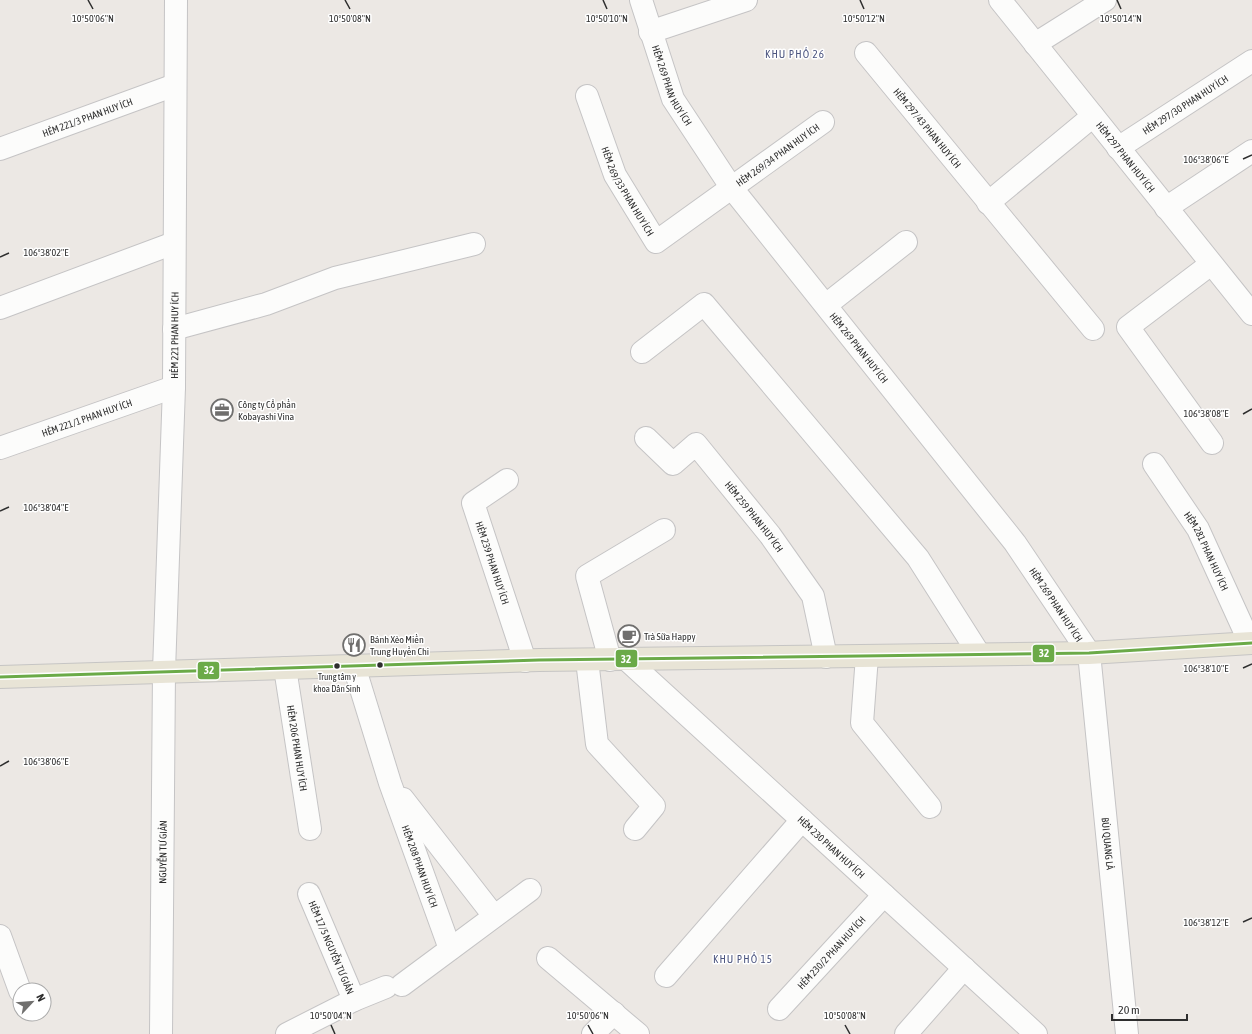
<svg xmlns="http://www.w3.org/2000/svg" width="1252" height="1034" font-family="'Asap Condensed',sans-serif">
	<rect width="100%" height="100%" fill="#ece8e4"/>
	<g fill="none" stroke-linecap="round" stroke-linejoin="round">
		<!-- minor casing -->
		<g stroke="#c5c4c5" stroke-width="24">
			<g id="minor">
				<path id="s1" d="M641,0L673,99L731,187L1015,543L1089,653L1127,1034"/>
				<path id="s2" d="M1000,0L1252,314"/>
				<path d="M650,32L746,0"/>
				<path d="M1035,44L1105,0"/>
				<path id="s3" d="M866,53L1093,329"/>
				<path id="s4" d="M587,96L615,175L656,242L823,122"/>
				<path id="s5" d="M1118,148L1252,61"/>
				<path id="s6" d="M0,149L175,85"/>
				<path d="M988,203L1093,116"/>
				<path d="M1166,208L1252,151"/>
				<path d="M1211,264L1128,327L1212,443"/>
				<path d="M826,305L906,242"/>
				<path d="M0,308L174,243"/>
				<path d="M174,329L266,304L335,278L474,244"/>
				<path d="M642,352L704,304L918,558L979,654"/>
				<path id="s7" d="M646,438L673,464L696,444L770,535L813,596L826,657"/>
				<path id="s8" d="M0,448L174,387"/>
				<path id="s9" d="M1154,464L1198,529L1250,643"/>
				<path id="s10" d="M507,480L473,503L525,661"/>
				<path d="M867,656L862,723L930,807"/>
				<path d="M587,660L597,744L654,806L635,829"/>
				<path d="M610,660L587,576L664,530"/>
				<path id="s11" d="M627,660L1036,1034"/>
				<path id="s12" d="M354,666L390,783L450,949"/>
				<path id="s13" d="M285,668L310,829"/>
				<path d="M403,799L494,916"/>
				<path id="s14" d="M309,894L354,1000"/>
				<path d="M0,936L20,991"/>
				<path d="M548,958L638,1034"/>
				<path d="M666,976L802,820"/>
				<path d="M402,985L530,890"/>
				<path id="s15" d="M779,1009L884,895"/>
				<path id="s16" d="M161,1034L164,671L174,387L176,0"/>
				<path d="M287,1034L354,1000L386,987"/>
				<path d="M593,1034L614,1013"/>
				<path d="M906,1034L964,968"/>
			</g>
		</g>
		<!-- major casing -->
		<g stroke="#c6c5c4" stroke-width="24">
			<path id="major" d="M0,677L539,660L1089,653L1252,643"/>
		</g>
		<!-- minor -->
		<use href="#minor" stroke="#fcfcfb" stroke-width="22"/>
		<!-- major -->
		<use href="#major" stroke="#e8e4d6" stroke-width="22"/>
		<!-- bus-1 casing -->
		<g stroke="#fff" stroke-width="6">
			<path id="bus-1" d="M0,677L539,660L1089,653L1252,643"/>
		</g>
		<!-- bus-1 -->
		<use href="#bus-1" stroke="#6baa48" stroke-width="3"/>
	</g>
	<!-- ticks -->
	<path fill="none" stroke="#2e2e2e" stroke-width="1.5" d="M88,0L93,9M345,0L350,9M603,0L607,9M860,0L864,9M1117,0L1121,9M1243,159L1252,155M0,257L9,253M1243,414L1252,409M0,511L9,507M1243,668L1252,664M0,766L9,761M1243,922L1252,918M331,1025L335,1034M588,1025L593,1034M845,1025L850,1034"/>
	<!-- icons -->
	<defs>
		<g id="office-ring" transform="scale(1.15)"><circle r="9.5" fill="#fff" stroke="#706f6e" stroke-width="1.5"/><path d="M-6-3h4V-5.5h4V-3h4V5H-6ZM-1-4.5V-3h2v-1.5ZM-6 0V1H6V0Z" fill="#706f6e"/></g>
		<g id="cafe-ring" transform="scale(1.15)"><circle r="9.5" fill="#fff" stroke="#706f6e" stroke-width="1.5"/><path d="M-5.5-4.5H6V0H3Q3 3.5 0 3.5H-2.5Q-5.5 3.5-5.5 0ZM3-3.2v2h1.7v-2ZM-6 4.5H4V6H-6Z" fill="#706f6e"/></g>
		<g id="restaurant-ring" transform="scale(1.15)"><circle r="9.5" fill="#fff" stroke="#706f6e" stroke-width="1.5"/><path d="M-5-6h1v4h1v-4h1v4h1v-4h1v5L-1.5 .5V6h-2V.5L-5-1ZM5-6V6H3V1.5H1.5Q1.5-4 5-6Z" fill="#706f6e"/></g>
	</defs>
	<g fill-rule="evenodd">
		<use href="#office-ring" x="222" y="410"/>
		<use href="#cafe-ring" x="629" y="636"/>
		<use href="#restaurant-ring" x="354" y="645"/>
	</g>
	<!-- markers -->
	<g fill="#2e2e2e" stroke="#fff" stroke-width="1.5">
		<circle cx="380" cy="665" r="3.5"/>
		<circle cx="337" cy="666" r="3.5"/>
	</g>
	<g text-anchor="middle" dominant-baseline="central" stroke-width="3" stroke-linejoin="round" paint-order="stroke">
		<!-- bus labels -->
		<g font-size="9" fill="#2e2e2e" stroke="#fff">
			<text x="337" y="677">Trung tâm y<tspan x="337" dy="12">khoa Dân Sinh</tspan></text>
		</g>
		<!-- street labels -->
		<g font-size="10" fill="#2e2e2e" stroke="#fff">
			<text stroke="none"><textPath href="#s1" startOffset="91">HẺM 269 PHAN HUY ÍCH</textPath></text>
			<text stroke="none"><textPath href="#s5" startOffset="80">HẺM 297/30 PHAN HUY ÍCH</textPath></text>
			<text stroke="none"><textPath href="#s6" startOffset="93">HẺM 221/3 PHAN HUY ÍCH</textPath></text>
			<text stroke="none"><textPath href="#s3" startOffset="97">HẺM 297/43 PHAN HUY ÍCH</textPath></text>
			<text stroke="none"><textPath href="#s4" startOffset="312">HẺM 269/34 PHAN HUY ÍCH</textPath></text>
			<text stroke="none"><textPath href="#s2" startOffset="201">HẺM 297 PHAN HUY ÍCH</textPath></text>
			<text stroke="none"><textPath href="#s4" startOffset="104">HẺM 269/33 PHAN HUY ÍCH</textPath></text>
			<text stroke="none"><textPath href="#s16" startOffset="699">HẺM 221 PHAN HUY ÍCH</textPath></text>
			<text stroke="none"><textPath href="#s1" startOffset="415">HẺM 269 PHAN HUY ÍCH</textPath></text>
			<text stroke="none"><textPath href="#s8" startOffset="92">HẺM 221/1 PHAN HUY ÍCH</textPath></text>
			<text stroke="none"><textPath href="#s7" startOffset="161">HẺM 259 PHAN HUY ÍCH</textPath></text>
			<text stroke="none"><textPath href="#s9" startOffset="102">HẺM 281 PHAN HUY ÍCH</textPath></text>
			<text stroke="none"><textPath href="#s10" startOffset="104">HẺM 239 PHAN HUY ÍCH</textPath></text>
			<text stroke="none"><textPath href="#s1" startOffset="739">HẺM 269 PHAN HUY ÍCH</textPath></text>
			<text stroke="none"><textPath href="#s13" startOffset="81">HẺM 206 PHAN HUY ÍCH</textPath></text>
			<text stroke="none"><textPath href="#s1" startOffset="989">BÙI QUANG LÀ</textPath></text>
			<text stroke="none"><textPath href="#s11" startOffset="277">HẺM 230 PHAN HUY ÍCH</textPath></text>
			<text stroke="none"><textPath href="#s16" startOffset="182">NGUYỄN TƯ GIẢN</textPath></text>
			<text stroke="none"><textPath href="#s12" startOffset="211">HẺM 208 PHAN HUY ÍCH</textPath></text>
			<text stroke="none"><textPath href="#s14" startOffset="58">HẺM 17/5 NGUYỄN TƯ GIẢN</textPath></text>
			<text stroke="none"><textPath href="#s15" startOffset="77">HẺM 230/2 PHAN HUY ÍCH</textPath></text>
		</g>
		<!-- poi labels -->
		<g font-size="10" fill="#2e2e2e" stroke="#fff" text-anchor="start">
			<text x="238" y="404">Công ty Cổ phần<tspan x="238" dy="12">Kobayashi Vina</tspan></text>
			<text x="644" y="636">Trà Sữa Happy</text>
			<text x="370" y="639">Bánh Xèo Miền<tspan x="370" dy="12">Trung Huyền Chi</tspan></text>
		</g>
		<!-- neighbourhood labels -->
		<g font-size="11" letter-spacing="1" fill="#4d5680" stroke="#fff">
			<text x="795" y="54">KHU PHỐ 26</text>
			<text x="743" y="959">KHU PHỐ 15</text>
		</g>
	</g>
	<g font-size="10" text-anchor="middle" fill="#2e2e2e" stroke="#fff" stroke-width="3" stroke-linejoin="round" paint-order="stroke">
		<text x="93" y="22">10°50'06"N</text>
		<text x="350" y="22">10°50'08"N</text>
		<text x="607" y="22">10°50'10"N</text>
		<text x="864" y="22">10°50'12"N</text>
		<text x="1121" y="22">10°50'14"N</text>
		<text x="1206" y="163">106°38'06"E</text>
		<text x="46" y="256">106°38'02"E</text>
		<text x="1206" y="417">106°38'08"E</text>
		<text x="46" y="511">106°38'04"E</text>
		<text x="1206" y="672">106°38'10"E</text>
		<text x="46" y="765">106°38'06"E</text>
		<text x="1206" y="926">106°38'12"E</text>
		<text x="331" y="1019">10°50'04"N</text>
		<text x="588" y="1019">10°50'06"N</text>
		<text x="845" y="1019">10°50'08"N</text>
	</g>
	<g stroke="#fff" stroke-width="1.5">
		<rect x="1032" y="644" width="23" height="19" rx="4" fill="#6baa48"/>
		<rect x="615" y="649" width="23" height="19" rx="4" fill="#6baa48"/>
		<rect x="197" y="661" width="23" height="19" rx="4" fill="#6baa48"/>
	</g>
	<g font-size="11" text-anchor="middle" font-weight="bold" fill="#fff">
		<text x="1044" y="657">32</text>
		<text x="626" y="663">32</text>
		<text x="209" y="674">32</text>
	</g>
	<!-- north arrow -->
	<g transform="translate(32 1002) rotate(64)"><circle r="19" fill="#ffffff" stroke="#ababab"/>
	<path d="M0-3L7 15L0 10L-7 15Z" fill="#706f6e"/>
	<text y="-6" font-size="11" font-weight="bold" text-anchor="middle" fill="#2e2e2e">N</text>
	</g>
	<!-- scale -->
	<path d="M1112 1014v6h75v-6" fill="none" stroke="#2e2e2e" stroke-width="2"/>
	<text x="1118" y="1014" font-size="12" fill="#2e2e2e" stroke="#ffffff" stroke-width="3" paint-order="stroke">20 m</text>
</svg>
